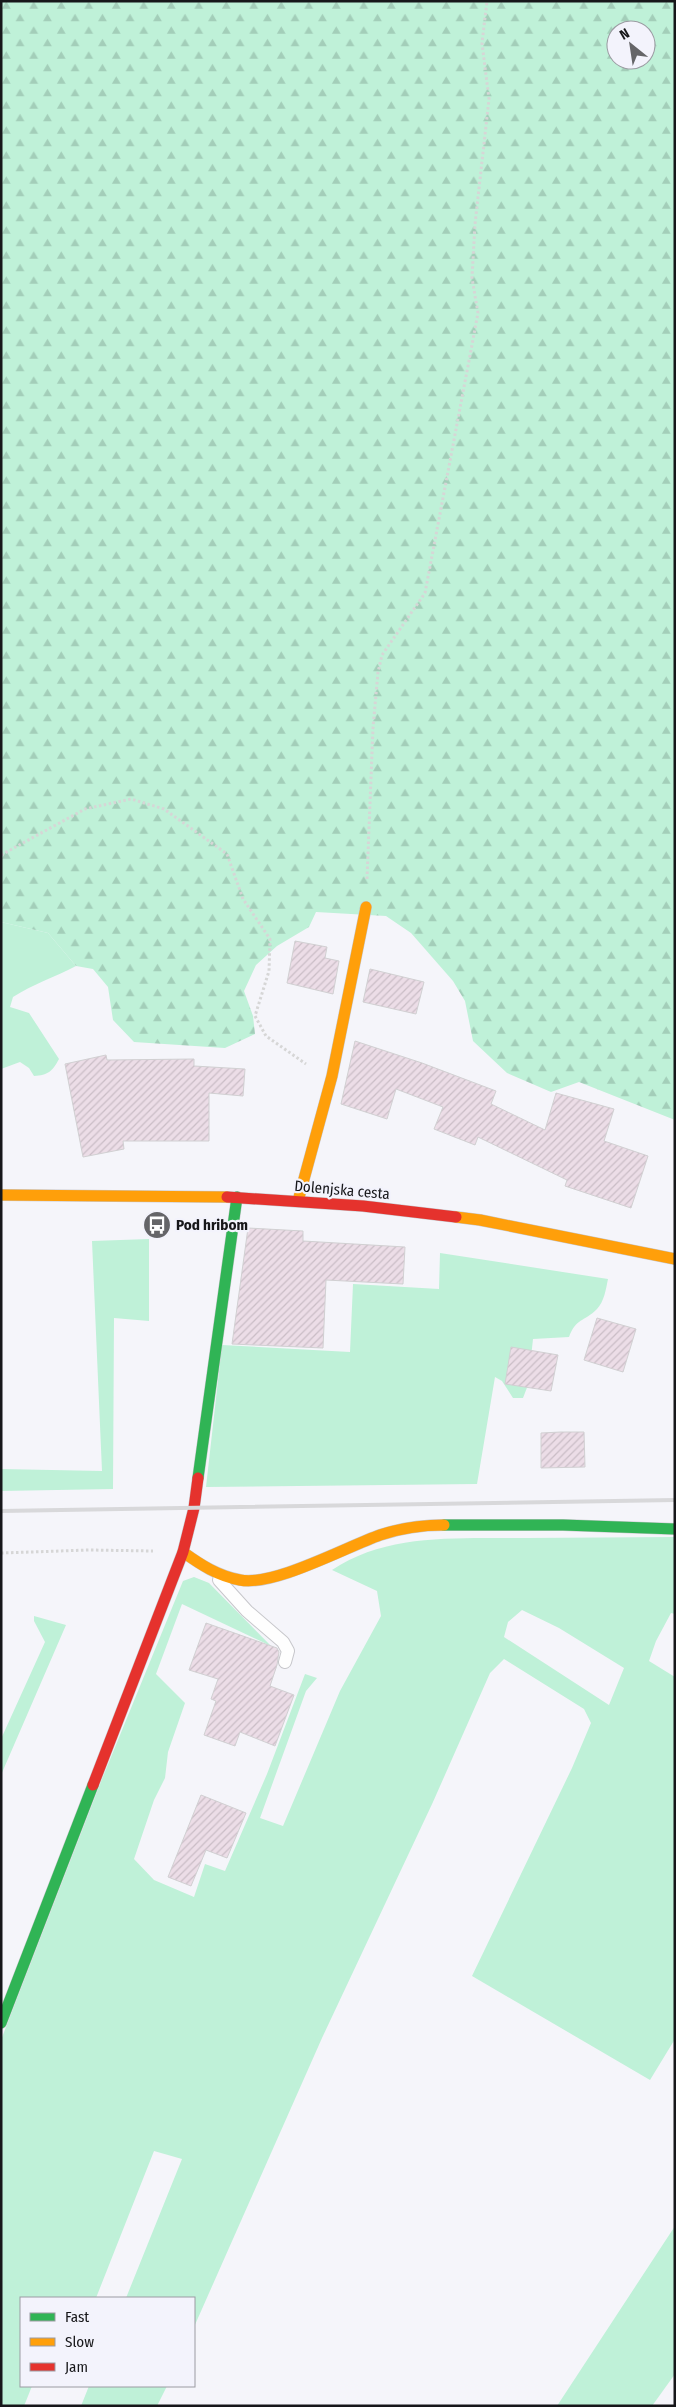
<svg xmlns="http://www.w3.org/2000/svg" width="676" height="2407" font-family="'Fira Sans Condensed',sans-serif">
	<defs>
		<pattern id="forest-firs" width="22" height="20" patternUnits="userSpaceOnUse" patternTransform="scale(1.25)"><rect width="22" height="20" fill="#bff1d8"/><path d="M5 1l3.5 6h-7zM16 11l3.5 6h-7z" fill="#a3ceb9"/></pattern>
		<pattern id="building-hatch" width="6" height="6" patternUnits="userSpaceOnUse" patternTransform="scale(1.25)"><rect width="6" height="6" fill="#ecdde7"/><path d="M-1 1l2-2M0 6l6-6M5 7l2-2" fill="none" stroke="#cabdc6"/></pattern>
	</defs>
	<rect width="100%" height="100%" fill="#f5f5fa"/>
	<!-- grass -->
	<path fill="#bff1d8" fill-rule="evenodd" d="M1,922L48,933L76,966C55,977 33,984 13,997L10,1007L29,1013L59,1059C52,1072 48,1075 34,1076L29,1068L20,1062L1,1069Z
		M149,1239V1321L114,1318L113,1489L1,1491V1469L102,1471L92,1241Z
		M440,1253L608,1279C606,1289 604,1302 597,1309C584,1322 576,1318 569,1337L533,1339L528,1385L523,1398H513L502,1381L495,1377L477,1484L206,1487L222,1345L350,1352L353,1284L439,1289Z
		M675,1537V1614L671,1613L656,1641L649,1661L675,1677V2039L650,2080L472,1976L572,1768L591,1723L584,1709L504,1659L490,1673L433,1802L322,2038L194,2327V2298H126L182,2159L154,2151L96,2298H21V2386H32L24,2406H1V2040L102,1779L183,1581L194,1577L209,1583L271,1646L182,1604L156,1674L185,1703L168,1752L165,1778L154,1800L134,1859L154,1880L194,1897L205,1864L225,1871L267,1774L305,1674L317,1678L306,1691L260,1818L283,1826L340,1691L381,1616L377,1591L332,1570C389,1532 461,1539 527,1538C576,1538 625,1537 675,1537ZM522,1610L559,1628L624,1668L609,1705L504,1637L508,1622Z
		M34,1616L66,1625L1,1775V1739L45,1642L34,1621Z
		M675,2226V2374L652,2406H557Z
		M89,2386H167L157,2406H81Z"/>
	<!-- forest -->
	<path fill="url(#forest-firs)" fill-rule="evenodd" d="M1,1H675V1120L579,1082L551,1092L507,1073L473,1041L465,1001L453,981L411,933L386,916L316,912L309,927L277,946L256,965L244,991L253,1016L255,1034L225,1048L134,1042L113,1020L108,987L93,969L76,966L48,933L1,922ZM616,30H646V60H616Z"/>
	<!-- building -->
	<path fill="url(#building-hatch)" stroke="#d1d0d2" d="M295,941L327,947L325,958L339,961L333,994L287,983Z
		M370,969L424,982L416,1014L363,1002Z
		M355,1041L422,1063L496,1091L491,1104L545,1130L556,1093L614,1109L604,1141L648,1156L631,1208L565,1186L567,1180L478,1137L475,1145L434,1129L443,1107L396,1089L387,1119L341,1104Z
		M106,1055L107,1060L194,1059V1066L245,1069L243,1096L209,1093V1141H123L124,1149L83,1157L65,1064Z
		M248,1228L303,1231V1241L405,1247L403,1284L326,1280L323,1348L232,1344Z
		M597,1318L636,1329L623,1372L584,1360Z
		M511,1347L558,1355L551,1391L505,1384Z
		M561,1432H584L585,1467L541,1468V1433Z
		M206,1623L277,1648L279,1652L277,1665L270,1686L294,1695L275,1746L240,1732L235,1746L204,1735L216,1701L211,1699L218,1679L189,1670Z
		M201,1795L246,1813L227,1858L206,1850L191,1886L168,1877Z"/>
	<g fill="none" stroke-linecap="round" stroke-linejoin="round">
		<!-- lane casing -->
		<g stroke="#c7c7cb" stroke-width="14">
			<path id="lane" d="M219,1580L247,1611L283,1642L288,1651L285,1662"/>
		</g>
		<!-- fast casing -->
		<g stroke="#c7c7cb" stroke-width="12">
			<path id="fast" d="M198,1478L237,1197
				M444,1525H563L675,1529
				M1,2023L93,1785"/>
		</g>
		<!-- slow casing -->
		<g stroke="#c7c7cb" stroke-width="12">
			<path id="slow" d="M1,1195L227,1197
				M298,1201L332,1076L366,907
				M456,1217L480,1220L675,1259
				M183,1552C201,1565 218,1576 240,1580C273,1587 346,1547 380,1535C401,1528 422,1525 444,1525"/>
		</g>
		<!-- jam casing -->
		<g stroke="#c7c7cb" stroke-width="12">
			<path id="jam" d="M227,1197L363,1206L456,1217
				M93,1785L183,1552L194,1508L198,1478"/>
		</g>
		<!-- path -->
		<path stroke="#d6d6d6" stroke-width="3" stroke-dasharray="2.5 2.5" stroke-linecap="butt" d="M1,855L85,809L131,799L164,809L227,854L243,899L270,939L269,971L255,1016L266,1036L306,1064
			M367,879L373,728L378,672L382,655L425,593L478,313L472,278L475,224L489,99L482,43L487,1
			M1,1553L89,1550L153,1551"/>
		<!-- lane -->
		<use href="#lane" stroke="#fefefe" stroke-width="12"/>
		<!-- fast -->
		<use href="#fast" stroke="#30b455" stroke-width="11"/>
		<!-- slow -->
		<use href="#slow" stroke="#ff9f0a" stroke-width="11"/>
		<!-- jam -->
		<use href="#jam" stroke="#e5322d" stroke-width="11"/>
		<!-- rail -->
		<path stroke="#d8d8da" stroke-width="4" d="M1,1511L675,1500"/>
	</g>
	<!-- icons -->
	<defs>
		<g id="bus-disc" transform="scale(1.4375)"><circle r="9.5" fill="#656568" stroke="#f3f3fc"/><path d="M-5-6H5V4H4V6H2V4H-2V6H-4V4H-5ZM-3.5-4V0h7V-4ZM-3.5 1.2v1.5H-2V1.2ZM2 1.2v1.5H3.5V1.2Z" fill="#fff"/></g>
	</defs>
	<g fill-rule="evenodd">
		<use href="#bus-disc" x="157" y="1225"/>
	</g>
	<g text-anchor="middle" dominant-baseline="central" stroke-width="4.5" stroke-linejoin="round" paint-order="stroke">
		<!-- street labels -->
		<g font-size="15" fill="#17171a" stroke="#f3f3fc">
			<text transform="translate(342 1190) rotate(5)">Dolenjska cesta</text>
		</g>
		<!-- poi labels -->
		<g font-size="15" font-weight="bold" fill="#17171a" stroke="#f3f3fc" text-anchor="start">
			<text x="176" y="1225">Pod hribom</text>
		</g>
	</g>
	<!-- border -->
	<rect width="676" height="2407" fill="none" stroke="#17171a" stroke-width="5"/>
	<!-- legend -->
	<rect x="20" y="2297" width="175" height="90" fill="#f3f3fc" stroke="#9b9ba2"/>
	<rect x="30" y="2313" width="25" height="8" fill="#30b455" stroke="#9b9ba2"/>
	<text x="65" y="2322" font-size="15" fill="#17171a">Fast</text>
	<rect x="30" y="2338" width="25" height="8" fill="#ff9f0a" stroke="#9b9ba2"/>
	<text x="65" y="2347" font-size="15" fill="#17171a">Slow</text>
	<rect x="30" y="2363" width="25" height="8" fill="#e5322d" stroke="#9b9ba2"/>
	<text x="65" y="2372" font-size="15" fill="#17171a">Jam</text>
	<!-- north arrow -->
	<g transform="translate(631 45) rotate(330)"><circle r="24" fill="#f3f3fc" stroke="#9b9ba2"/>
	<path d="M0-4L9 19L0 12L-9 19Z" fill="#656568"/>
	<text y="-8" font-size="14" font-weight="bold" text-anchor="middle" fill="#17171a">N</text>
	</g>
</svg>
